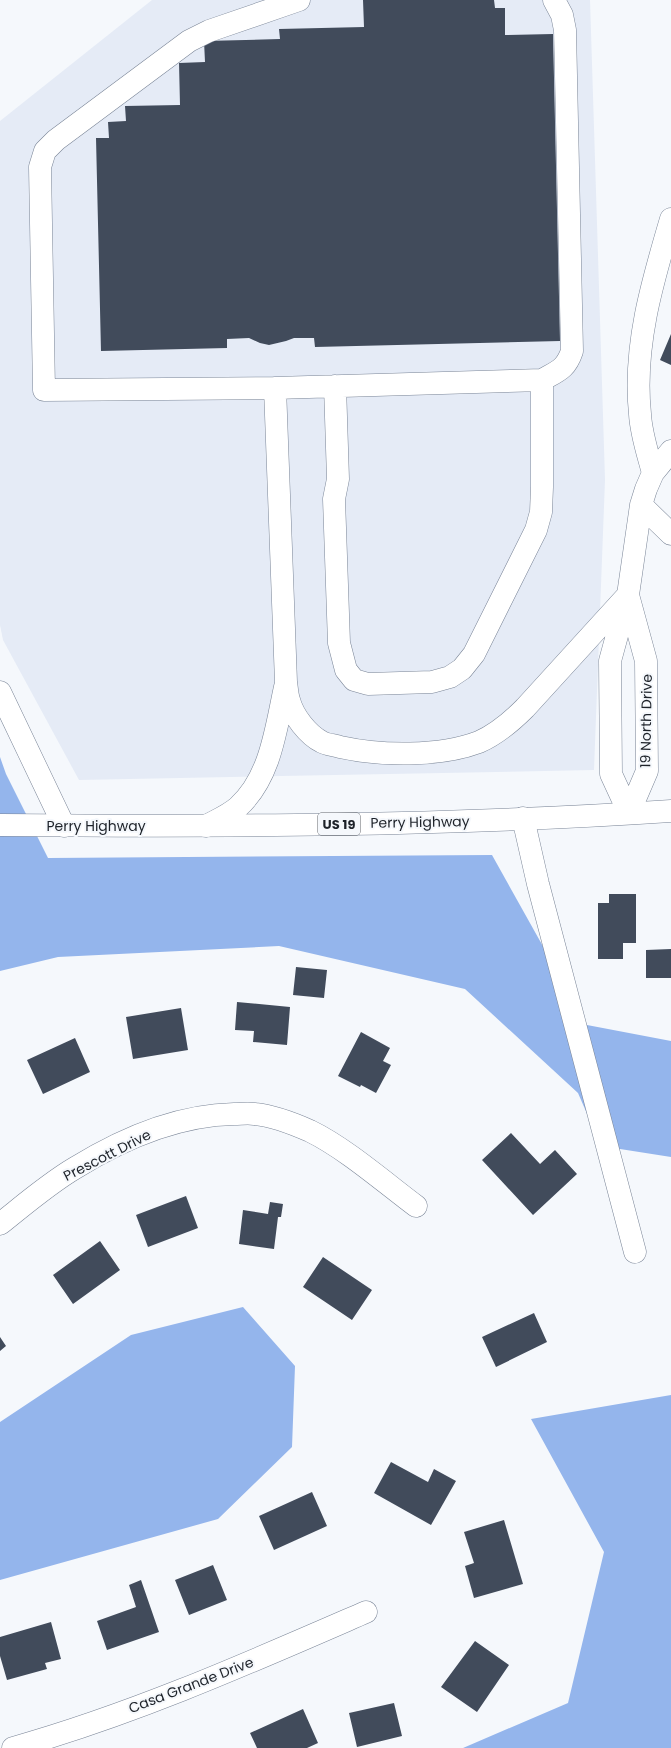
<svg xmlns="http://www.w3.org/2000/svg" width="671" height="1748" font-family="Poppins,sans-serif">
	<rect width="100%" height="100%" fill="#f5f8fc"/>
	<!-- built -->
	<path fill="#e5ebf6" d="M152,0H590L605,480L594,770L79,780L3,640L0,625V121Z"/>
	<!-- forest -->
	<path fill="#94b5ec" d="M0,757L6,774L48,858L492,855L587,1025L671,1041V1157L601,1146L578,1093L465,989L279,946L58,957L0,971Z
		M243,1307L295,1366L292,1447L218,1519L0,1580V1422L131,1335Z
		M671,1395V1748H463L568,1703L604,1552L531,1419Z"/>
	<!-- building -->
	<path fill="#414b5b" d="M363,0H494L495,8H505V35L553,34L560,341L315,347L314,338H294L286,341L269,345L260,343L249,338L227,339V348L101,351L96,138H109L108,122L126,121L125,106L180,105L179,63L205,62L204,41L280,39L279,29L364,27Z
		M671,334V365L660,360Z
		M609,894H636V943H623V959H598V903H609Z
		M671,949V978H646V950Z
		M296,967L327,970L324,998L293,995Z
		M237,1002L290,1007L287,1045L253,1042L254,1031L235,1030Z
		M181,1008L188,1050L133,1059L126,1017Z
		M361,1032L390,1048L383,1061L391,1065L376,1093L361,1085L360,1087L338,1076Z
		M75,1038L90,1072L43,1094L27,1060Z
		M511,1133L540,1164L555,1150L577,1174L533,1215L482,1160Z
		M186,1196L198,1228L148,1247L136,1215Z
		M270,1202L283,1204L281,1217H278L274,1249L239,1244L243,1210L268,1214Z
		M100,1241L120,1270L73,1304L53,1275Z
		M323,1257L372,1290L352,1320L303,1287Z
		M534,1313L547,1342L496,1367L482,1337Z
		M0,1337L6,1346L0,1351Z
		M391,1462L428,1482L434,1469L456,1481L431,1525L374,1493Z
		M312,1492L327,1526L274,1550L259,1516Z
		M504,1520L523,1584L474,1598L465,1566L474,1563L464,1532Z
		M213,1565L227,1600L189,1615L175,1580Z
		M141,1580L159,1632L107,1650L97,1621L136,1607L129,1585Z
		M51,1622L61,1659L45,1663L47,1669L7,1680L0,1656V1637Z
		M475,1641L509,1665L477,1712L441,1687Z
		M394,1703L402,1736L357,1747L349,1713Z
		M303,1709L318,1743L307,1748H257L250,1733Z"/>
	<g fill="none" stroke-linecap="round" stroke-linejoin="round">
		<!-- minor casing -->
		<g stroke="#7a8597" stroke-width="23">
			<path id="minor" d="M299,0L209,31L189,41L56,140L45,151L40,167L44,390L275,388L542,380C558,371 566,369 572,351L565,30L562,15L554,0
				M335,386L338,479L334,499L339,643L346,670L354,680L368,684L432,682L450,677L462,669L474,654L536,530L541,512L542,487V380
				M275,388L286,682C287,688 287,694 289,700C293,716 308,735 322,742C327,745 335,745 340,747C381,756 439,757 479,742C497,734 511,722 525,708L628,595
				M653,473C648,454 641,434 640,414C633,347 652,283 671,219
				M641,505L671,534
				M628,595L646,661L647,771L629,813
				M0,692L64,826
				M629,813L611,774L610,661L628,595L641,505L646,489L653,473L671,451
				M523,818L538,884L635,1252
				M206,826C217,820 229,815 238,807C271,777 276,728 285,687
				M0,1224C24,1205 48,1184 75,1168C122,1139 178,1115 234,1114C241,1114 248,1113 255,1114C274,1116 292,1123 310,1131C345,1148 384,1182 416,1206
				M13,1748C134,1714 251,1662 366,1612"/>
		</g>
		<!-- major casing -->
		<g stroke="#7a8597" stroke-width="23">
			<path id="major" d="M0,825C224,827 448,826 671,811"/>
		</g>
		<!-- minor -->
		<use href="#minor" stroke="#fff" stroke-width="22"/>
		<!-- major -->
		<use href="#major" stroke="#fff" stroke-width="22"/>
	</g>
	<g text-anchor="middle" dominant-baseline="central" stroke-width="4" stroke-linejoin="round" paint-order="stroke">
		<!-- shield labels -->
		<rect fill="#f5f8fc" stroke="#5e6268" stroke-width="1" x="318" y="813" width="42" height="22" rx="3"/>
		<g font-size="13" font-weight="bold" fill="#1d2229">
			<text x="339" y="824">US 19</text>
		</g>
		<!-- street labels -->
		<g font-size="14" fill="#1d2229" stroke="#f5f8fc">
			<text transform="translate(646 721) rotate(-89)">19 North Drive</text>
			<text transform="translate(420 822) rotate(-1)">Perry Highway</text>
			<text x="96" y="826">Perry Highway</text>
			<text transform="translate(107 1155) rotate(-27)">Prescott Drive</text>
			<text transform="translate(191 1685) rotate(-21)">Casa Grande Drive</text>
		</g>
	</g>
</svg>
